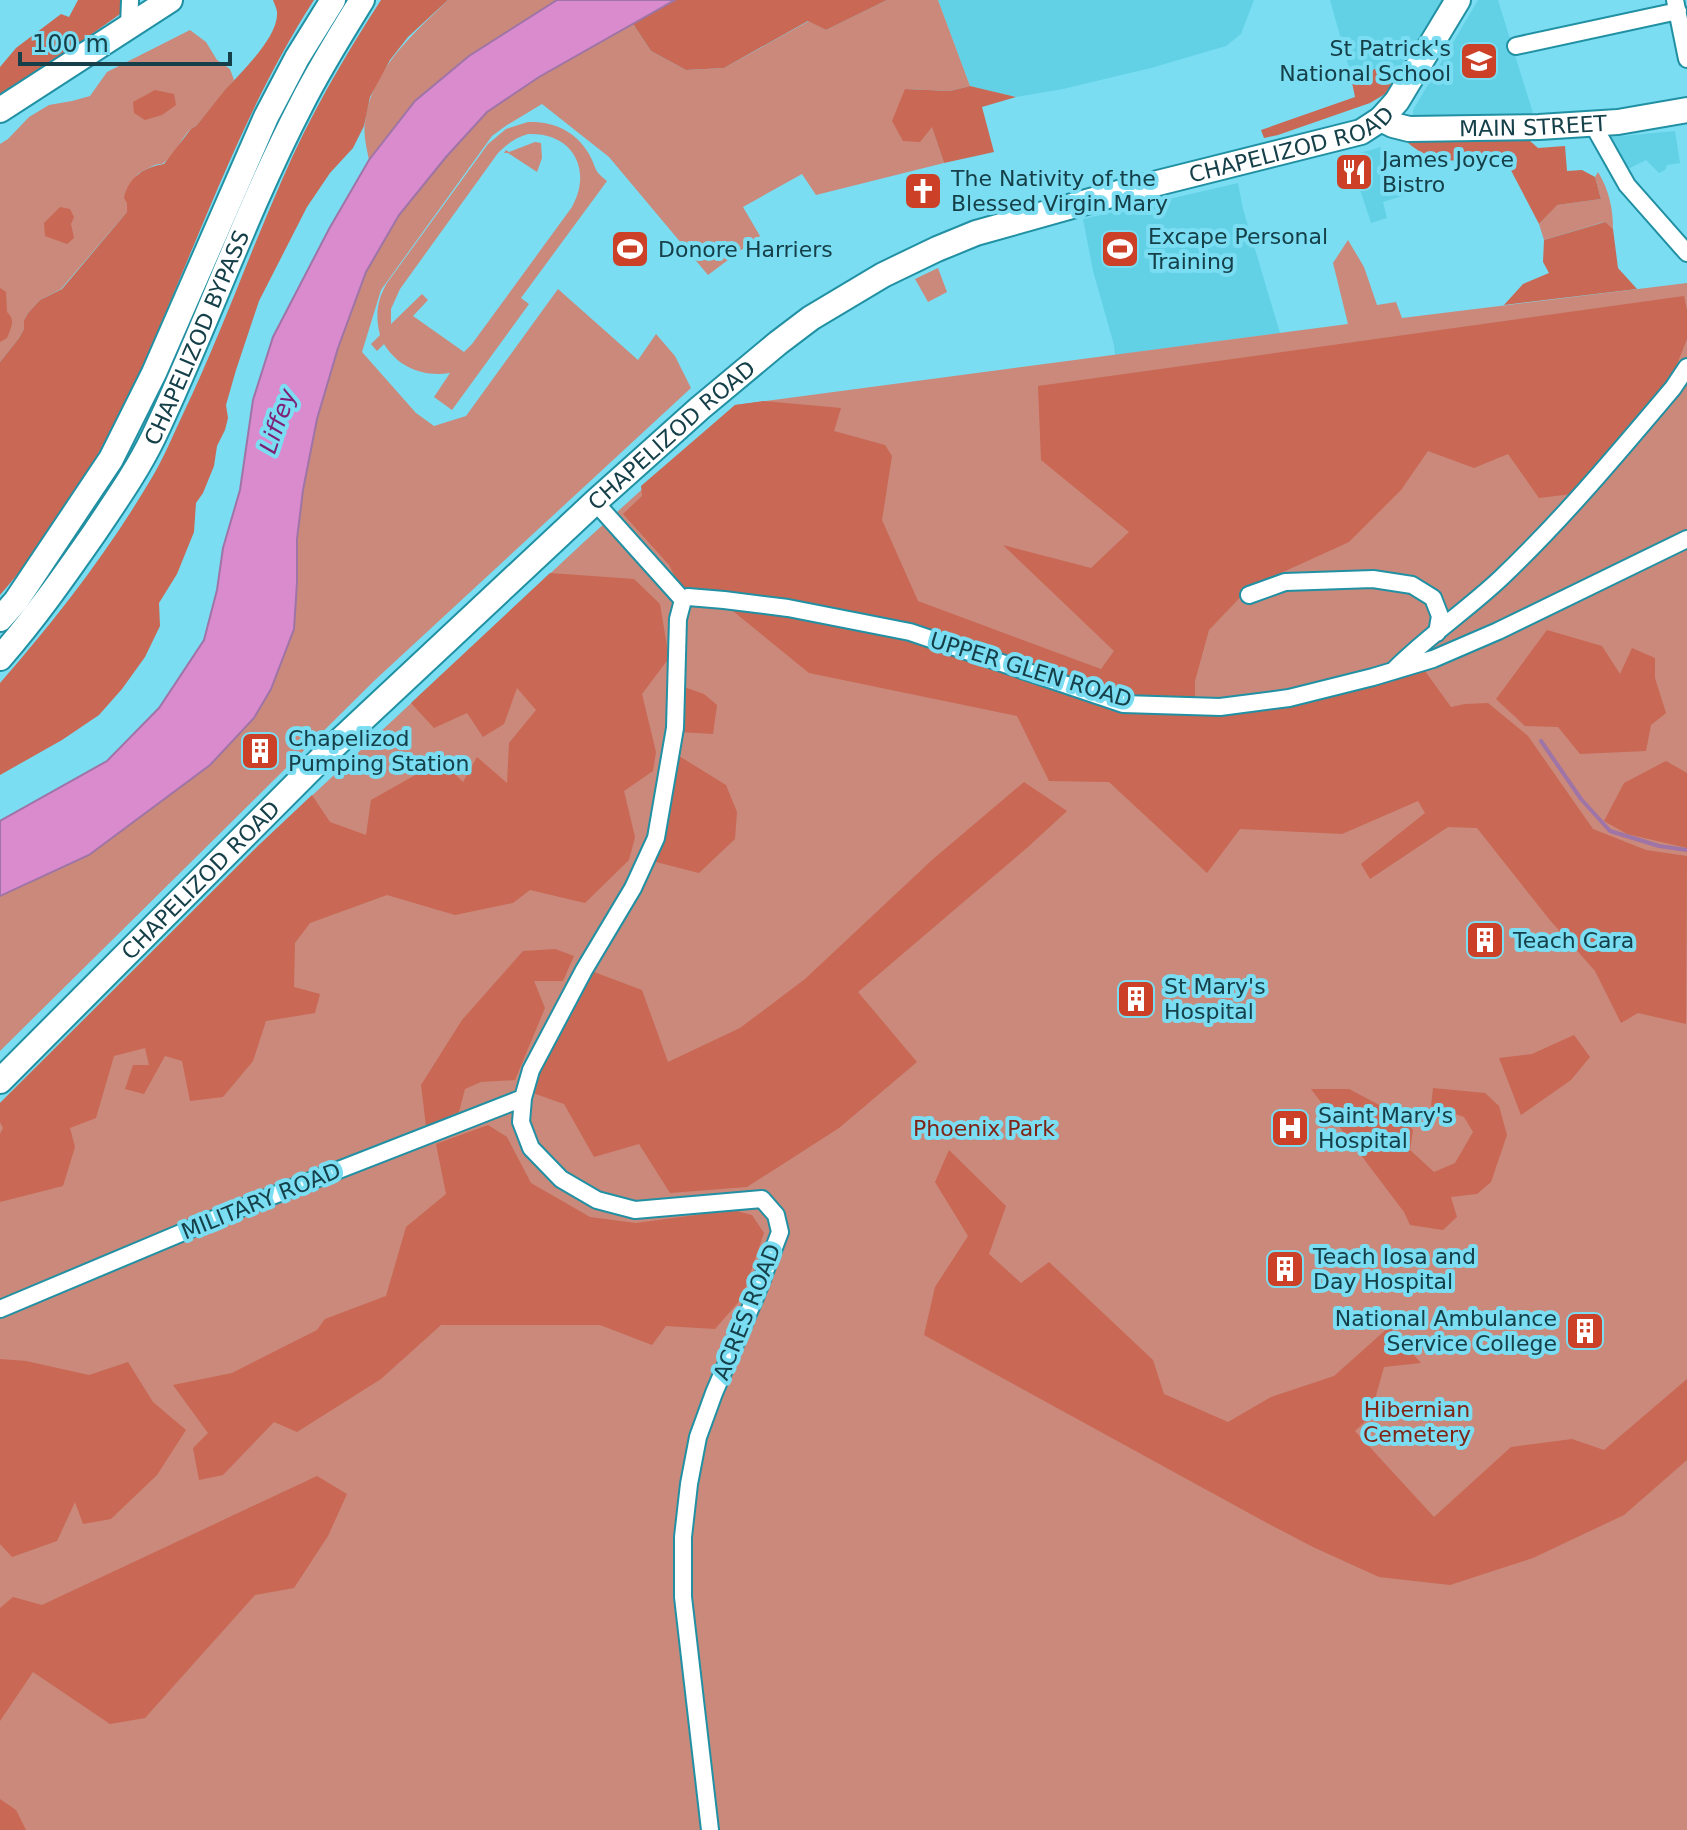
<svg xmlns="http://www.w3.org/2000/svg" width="1687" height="1830" font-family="'DejaVu Sans',sans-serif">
	<rect width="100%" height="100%" fill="#7addf2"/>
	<!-- built -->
	<path fill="#62d1e6" d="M938,0H1254L1241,34L1226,46L1151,68L1063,89L1016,97L970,86Z
		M1330,0H1446L1399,73L1375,69L1364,84L1349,68Z
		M1478,0H1498L1533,113L1413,118V110Z
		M1675,131L1680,163L1667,165L1665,170L1659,173L1646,160L1624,171L1609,142L1611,137Z
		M1381,147L1391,185L1405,182L1408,194L1383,202L1387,218L1371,223L1349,156Z
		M1238,183L1243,209L1280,333L1115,355L1114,345L1093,271L1083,219Z"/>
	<!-- green -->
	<path fill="#ca897b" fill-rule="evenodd" d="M448,0H557L469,56L415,101L369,160C367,149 363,135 365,123C371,69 412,36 448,0Z
		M887,0H938L970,86L950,91L905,89L932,126L944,163L816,195L802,174L743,207L760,236L708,275L609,157L542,104L507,125L492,136L381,290L362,352L416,413L434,426L466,416L558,289L638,360L656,334L675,356L691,388L375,680L0,1051V896L89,855L210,765L254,718L271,689L297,582V539L303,490L317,419L338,348L366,272L399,214L446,157L487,112L539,77L633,24L651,51L686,70L724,68L809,21L826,30Z
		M190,30L206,42L217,60L230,69L234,80L197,125C182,133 179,150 167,160C159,167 165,162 155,165C152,166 141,172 138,174C132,180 127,204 127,212L61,289L40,300L28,313L24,320V329L19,338L0,362V144L8,139L29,117L49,105L72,101L90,96L107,72Z
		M528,122C553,121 576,131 589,154C597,168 592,169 607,181L521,298L529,304L452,410L434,397L450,373C423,377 399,368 384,344L377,351L371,344L380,335C375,316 377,300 387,283L488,144L506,129ZM528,134C572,132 593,169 572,207L472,344L464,352L413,316L428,300L422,294L391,324V309L400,289L498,153C507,144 515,138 528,134Z
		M535,142L541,143L542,158L537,172L508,153H504L506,150L509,152Z
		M1598,172C1609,190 1613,208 1613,229L1604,222L1544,240L1539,224L1556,205L1601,199L1595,177Z
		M1348,240L1364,267L1377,305L1396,302L1402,318L1687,283V1830H0V1103L259,845L584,542L735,405L1348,324L1333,263Z
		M938,268L947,292L928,302L915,279Z"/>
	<!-- forest -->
	<path fill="#c96854" d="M78,0H122L123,12L0,99V67L16,48L61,14L69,17Z
		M273,0H314C247,104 205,222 156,335C135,385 109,435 83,482C61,523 30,560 0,595V362L19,338L24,329V320L28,313L40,300L62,289L127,212V203L124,198C128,178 144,167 164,164L191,129L197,125C206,114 215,102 225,90C240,73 279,37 277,12C277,9 274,3 273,0Z
		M381,0H448L408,37L390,60L370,97L364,126L353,148L330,173L307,207L259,301L236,370L226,405L228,418L225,430L217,446L214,466L203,493L196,503L194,532L177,574L159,603L160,626L145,657L122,689L99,715L62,740L0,775V683C57,618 111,548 154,474C165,455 174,433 183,414C220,337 248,257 282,180C309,117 344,57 381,0Z
		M675,0H887L826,30L808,21L724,68L686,70L651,51L633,24Z
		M1349,68L1363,84L1374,69L1399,73L1385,94L1370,103L1278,135L1264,138L1261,130L1355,97Z
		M970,86L1016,97L982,107L994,152L944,163L932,127L920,142L903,141L892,121L905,89L950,91Z
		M155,90L174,94L176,105L162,115L145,120L134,113L133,102Z
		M1405,140L1530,141L1538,148L1565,146L1567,171L1582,170L1595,177L1601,199L1557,205L1539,224L1504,157C1467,160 1435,169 1405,140Z
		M60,207L70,209L74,217L71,224L74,238L67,244L45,236L44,223Z
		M1605,222L1613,229L1618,268L1637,289L1504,305L1523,284L1549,273L1543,262L1544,240Z
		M0,288L6,292L7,312C16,320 11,328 7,338L0,342Z
		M1684,296L1687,310V339L1670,382L1572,494L1539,498L1508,454L1474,468L1428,451L1401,490L1349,542L1250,587L1209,630L1195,681V711L1322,697L1425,671L1451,707L1465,704L1488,703L1528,736L1593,829L1646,850L1687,856L1686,1024L1638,1013L1621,1023L1595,971L1549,919L1477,828L1448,827L1370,879L1361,864L1425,813L1418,801L1342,834L1240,829L1207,873L1109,782L1049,781L1017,716L809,673L712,594L683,592L669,565L623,514L642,496L641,486L735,405L764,401L841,408L834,431L885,445L892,456L882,520L918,601L1101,669L1114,651L1003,545L1091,568L1129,532L1041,460L1038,386Z
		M550,573L634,579L660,604L669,658L642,694L656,752L653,771L624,791L635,837L629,860L585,903L530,890L513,903L455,915L387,895L310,923L295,943L294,987L320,994L315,1013L266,1021L253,1061L223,1097L190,1101L182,1061L165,1056L144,1094L125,1089L133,1065H149L145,1048L114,1056L96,1118L70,1128L75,1147L63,1186L0,1202V1134L3,1128L0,1122V1103L259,845L312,795L330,822L366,835L371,800L426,769L446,765L463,782L477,757L507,783L509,743L536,710L517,688L504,724L483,737L467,713L434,728L411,703Z
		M1547,630L1602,646L1620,674L1632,648L1655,658V678L1666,713L1651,725L1646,751L1580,754L1558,727L1525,726L1496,699Z
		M684,687L704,694L717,705L713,734L680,732Z
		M679,756L726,785L737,812L735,839L699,873L652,861L664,831Z
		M1666,761L1687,773V848L1627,834L1604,821L1624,783Z
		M1024,782L1067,811L1028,847L858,992L917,1062L839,1128L747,1187L670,1193L639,1144L594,1157L564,1104L530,1092L594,972L642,990L668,1062L740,1028L805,979L932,860Z
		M555,949L574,956L563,981H534L545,1008L515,1080L481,1082L465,1089L459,1112L426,1126L421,1085L462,1020L523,951Z
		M1574,1035L1590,1057L1571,1080L1521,1115L1499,1058L1532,1054Z
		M1433,1088L1485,1093L1499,1106L1507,1135L1491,1182L1477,1194L1451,1197L1457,1217L1443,1230L1410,1225L1404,1212L1311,1089H1349L1398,1115L1413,1130L1410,1150L1434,1172L1455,1163L1473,1132L1464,1117L1431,1106Z
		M488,1125L507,1137L531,1183L590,1217L636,1223L733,1210L752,1215L764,1233L742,1298L715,1329L666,1326L652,1345L600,1325H441L381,1379L297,1432L274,1422L223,1475L199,1480L193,1448L208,1433L173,1385L232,1373L317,1330L325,1319L386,1296L406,1227L446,1194L436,1144Z
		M949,1150L1006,1206L989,1254L1021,1283L1049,1262L1153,1360L1164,1394L1228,1422L1271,1397L1334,1376L1389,1327L1421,1363L1384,1367L1370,1417L1355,1431L1434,1517L1511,1447L1572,1439L1604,1450L1687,1379V1460L1624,1515L1533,1558L1450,1585L1379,1577L1313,1547L1267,1523L924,1335L935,1287L968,1236L935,1182Z
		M0,1359L26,1361L89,1375L128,1362L153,1402L186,1430L157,1475L111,1519L83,1524L75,1502L57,1541L12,1557L0,1544Z
		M317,1476L347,1494L328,1536L294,1588L255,1595L145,1718L110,1724L33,1672L0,1721V1608L13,1597L42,1605Z
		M0,1799L16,1810L26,1830H0Z"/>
	<!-- water -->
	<path fill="#da8bce" stroke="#9f74a6" stroke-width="2" d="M557,0H675L539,77L487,112L446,157L399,215L366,272L338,348L317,419L303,490L297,539V582L294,629L271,689L254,718L210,765L89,855L0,896V821L107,761L159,708L204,640L217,590L223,548L240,490L253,400L273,337L329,229L369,160L415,101L469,56Z"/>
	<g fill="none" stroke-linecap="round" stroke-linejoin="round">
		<!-- stream -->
		<path stroke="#9f74a6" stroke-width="4" d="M1541,741L1581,799L1610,831L1659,846L1687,850"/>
		<!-- street casing -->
		<g stroke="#2190a3" stroke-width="20">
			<path id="street" d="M1675,0L1687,59
				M129,27L130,0
				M1516,46L1678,11
				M1592,123L1627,185L1687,253
				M595,502L683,600
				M1249,595L1285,582L1373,579L1412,585L1433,598L1440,616L1437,633
				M683,600L678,619L675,728L656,838L633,888L584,970L531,1070L523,1098L521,1122L531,1148L561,1179L597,1200L635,1210L762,1199L776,1215L780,1232L756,1295L714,1393L698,1437L689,1484L683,1537V1597L710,1830
				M683,600L688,597L724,600L788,608L910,632L1123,704L1220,707L1289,698L1373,677L1433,659L1498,631L1687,539
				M1395,669C1428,636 1467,610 1501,578C1563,519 1618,453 1673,388L1687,367
				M0,1309L231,1212L523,1098"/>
		</g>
		<!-- secondary casing -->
		<g stroke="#2190a3" stroke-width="28">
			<g id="secondary">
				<path d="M0,110L170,0"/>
				<path id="s1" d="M1381,119L1393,125L1409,129L1539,127L1618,122L1687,110"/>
				<path d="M0,619L16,601L111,459L154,373L266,117L297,58L333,0"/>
				<path id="s2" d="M0,658C35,618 65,575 95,532C115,502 137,471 153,438C205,329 245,213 301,105C319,69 341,34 362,0"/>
				<path id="s3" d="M0,1081L332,748L595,502L700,408L778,343L811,318L883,275L937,249L976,233L1122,192L1361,132L1381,119L1397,101L1458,0"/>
			</g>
		</g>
		<!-- street -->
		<use href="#street" stroke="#fff" stroke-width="16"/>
		<!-- secondary -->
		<use href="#secondary" stroke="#fff" stroke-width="24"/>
	</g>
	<!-- icons -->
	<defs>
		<g id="school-square" transform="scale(2)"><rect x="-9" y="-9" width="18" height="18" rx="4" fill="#cc4027" stroke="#7addf2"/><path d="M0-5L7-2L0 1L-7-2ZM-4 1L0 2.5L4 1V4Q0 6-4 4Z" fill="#fff"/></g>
		<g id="restaurant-square" transform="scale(2)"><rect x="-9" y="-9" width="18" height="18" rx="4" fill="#cc4027" stroke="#7addf2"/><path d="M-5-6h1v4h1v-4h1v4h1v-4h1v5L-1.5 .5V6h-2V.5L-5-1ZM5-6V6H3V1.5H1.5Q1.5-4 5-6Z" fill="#fff"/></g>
		<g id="church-square" transform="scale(2)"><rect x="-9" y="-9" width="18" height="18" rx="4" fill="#cc4027" stroke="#7addf2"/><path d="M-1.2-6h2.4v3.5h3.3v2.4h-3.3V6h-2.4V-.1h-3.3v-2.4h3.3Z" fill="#fff"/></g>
		<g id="stadium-square" transform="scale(2)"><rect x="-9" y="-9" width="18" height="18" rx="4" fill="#cc4027" stroke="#7addf2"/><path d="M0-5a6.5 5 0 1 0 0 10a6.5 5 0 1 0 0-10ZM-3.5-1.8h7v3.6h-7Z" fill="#fff"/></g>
		<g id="building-square" transform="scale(2)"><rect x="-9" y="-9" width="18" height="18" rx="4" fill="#cc4027" stroke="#7addf2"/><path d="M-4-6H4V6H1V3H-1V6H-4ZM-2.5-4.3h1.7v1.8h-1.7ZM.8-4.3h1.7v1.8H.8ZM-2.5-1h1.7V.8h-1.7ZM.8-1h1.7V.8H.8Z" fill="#fff"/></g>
		<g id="hospital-square" transform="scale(2)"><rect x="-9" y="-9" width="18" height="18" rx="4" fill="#cc4027" stroke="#7addf2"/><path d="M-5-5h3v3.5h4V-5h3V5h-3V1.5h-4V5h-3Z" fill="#fff"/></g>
	</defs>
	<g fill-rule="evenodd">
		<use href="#school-square" x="1479" y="61"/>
		<use href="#restaurant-square" x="1354" y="172"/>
		<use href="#church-square" x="923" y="191"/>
		<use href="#stadium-square" x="630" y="249"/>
		<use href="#stadium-square" x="1120" y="249"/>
		<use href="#building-square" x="260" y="751"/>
		<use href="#building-square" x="1485" y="940"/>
		<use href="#building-square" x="1136" y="999"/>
		<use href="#hospital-square" x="1290" y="1128"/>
		<use href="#building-square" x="1285" y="1269"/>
		<use href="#building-square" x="1585" y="1331"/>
	</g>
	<g text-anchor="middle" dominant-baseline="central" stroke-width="8" stroke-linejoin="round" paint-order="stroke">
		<!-- poi labels -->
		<g font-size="22" fill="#154049" stroke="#7addf2" text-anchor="start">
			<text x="1451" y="48" text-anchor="end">St Patrick's<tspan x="1451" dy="25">National School</tspan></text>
			<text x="1382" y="159">James Joyce<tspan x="1382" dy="25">Bistro</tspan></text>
			<text x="951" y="178">The Nativity of the<tspan x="951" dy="25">Blessed Virgin Mary</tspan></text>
			<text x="1148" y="236">Excape Personal<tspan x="1148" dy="25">Training</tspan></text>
			<text x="658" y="249">Donore Harriers</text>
			<text x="288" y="738">Chapelizod<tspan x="288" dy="25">Pumping Station</tspan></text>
			<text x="1513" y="940">Teach Cara</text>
			<text x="1164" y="986">St Mary's<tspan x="1164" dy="25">Hospital</tspan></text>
			<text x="1318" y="1115">Saint Mary's<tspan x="1318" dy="25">Hospital</tspan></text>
			<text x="1313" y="1256">Teach Iosa and<tspan x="1313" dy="25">Day Hospital</tspan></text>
			<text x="1557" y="1318" text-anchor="end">National Ambulance<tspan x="1557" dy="25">Service College</tspan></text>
		</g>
		<!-- street labels -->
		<g font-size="22" fill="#154049" stroke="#7addf2">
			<text stroke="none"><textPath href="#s1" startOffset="154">MAIN STREET</textPath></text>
			<text stroke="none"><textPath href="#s3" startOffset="1628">CHAPELIZOD ROAD</textPath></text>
			<text stroke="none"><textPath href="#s2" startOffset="378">CHAPELIZOD BYPASS</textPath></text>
			<text stroke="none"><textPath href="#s3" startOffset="932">CHAPELIZOD ROAD</textPath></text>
			<text transform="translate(1031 670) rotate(17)">UPPER GLEN ROAD</text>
			<text stroke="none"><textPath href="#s3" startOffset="284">CHAPELIZOD ROAD</textPath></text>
			<text transform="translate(261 1201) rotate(-22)">MILITARY ROAD</text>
			<text transform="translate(747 1312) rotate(-68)">ACRES ROAD</text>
		</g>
		<!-- park labels -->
		<g font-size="22" fill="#7f2515" stroke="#7addf2">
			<text x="984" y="1128">Phoenix Park</text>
			<text x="1417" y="1409">Hibernian<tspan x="1417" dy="25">Cemetery</tspan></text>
		</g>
		<!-- water labels -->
		<g font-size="24" font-style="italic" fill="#7e2174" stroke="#7addf2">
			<text transform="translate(278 421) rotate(-71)">Liffey</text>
		</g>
	</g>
	<!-- scale -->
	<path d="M20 52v12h210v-12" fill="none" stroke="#154049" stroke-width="4"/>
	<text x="32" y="52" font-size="24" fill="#154049" stroke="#7addf2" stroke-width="6" paint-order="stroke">100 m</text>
</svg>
